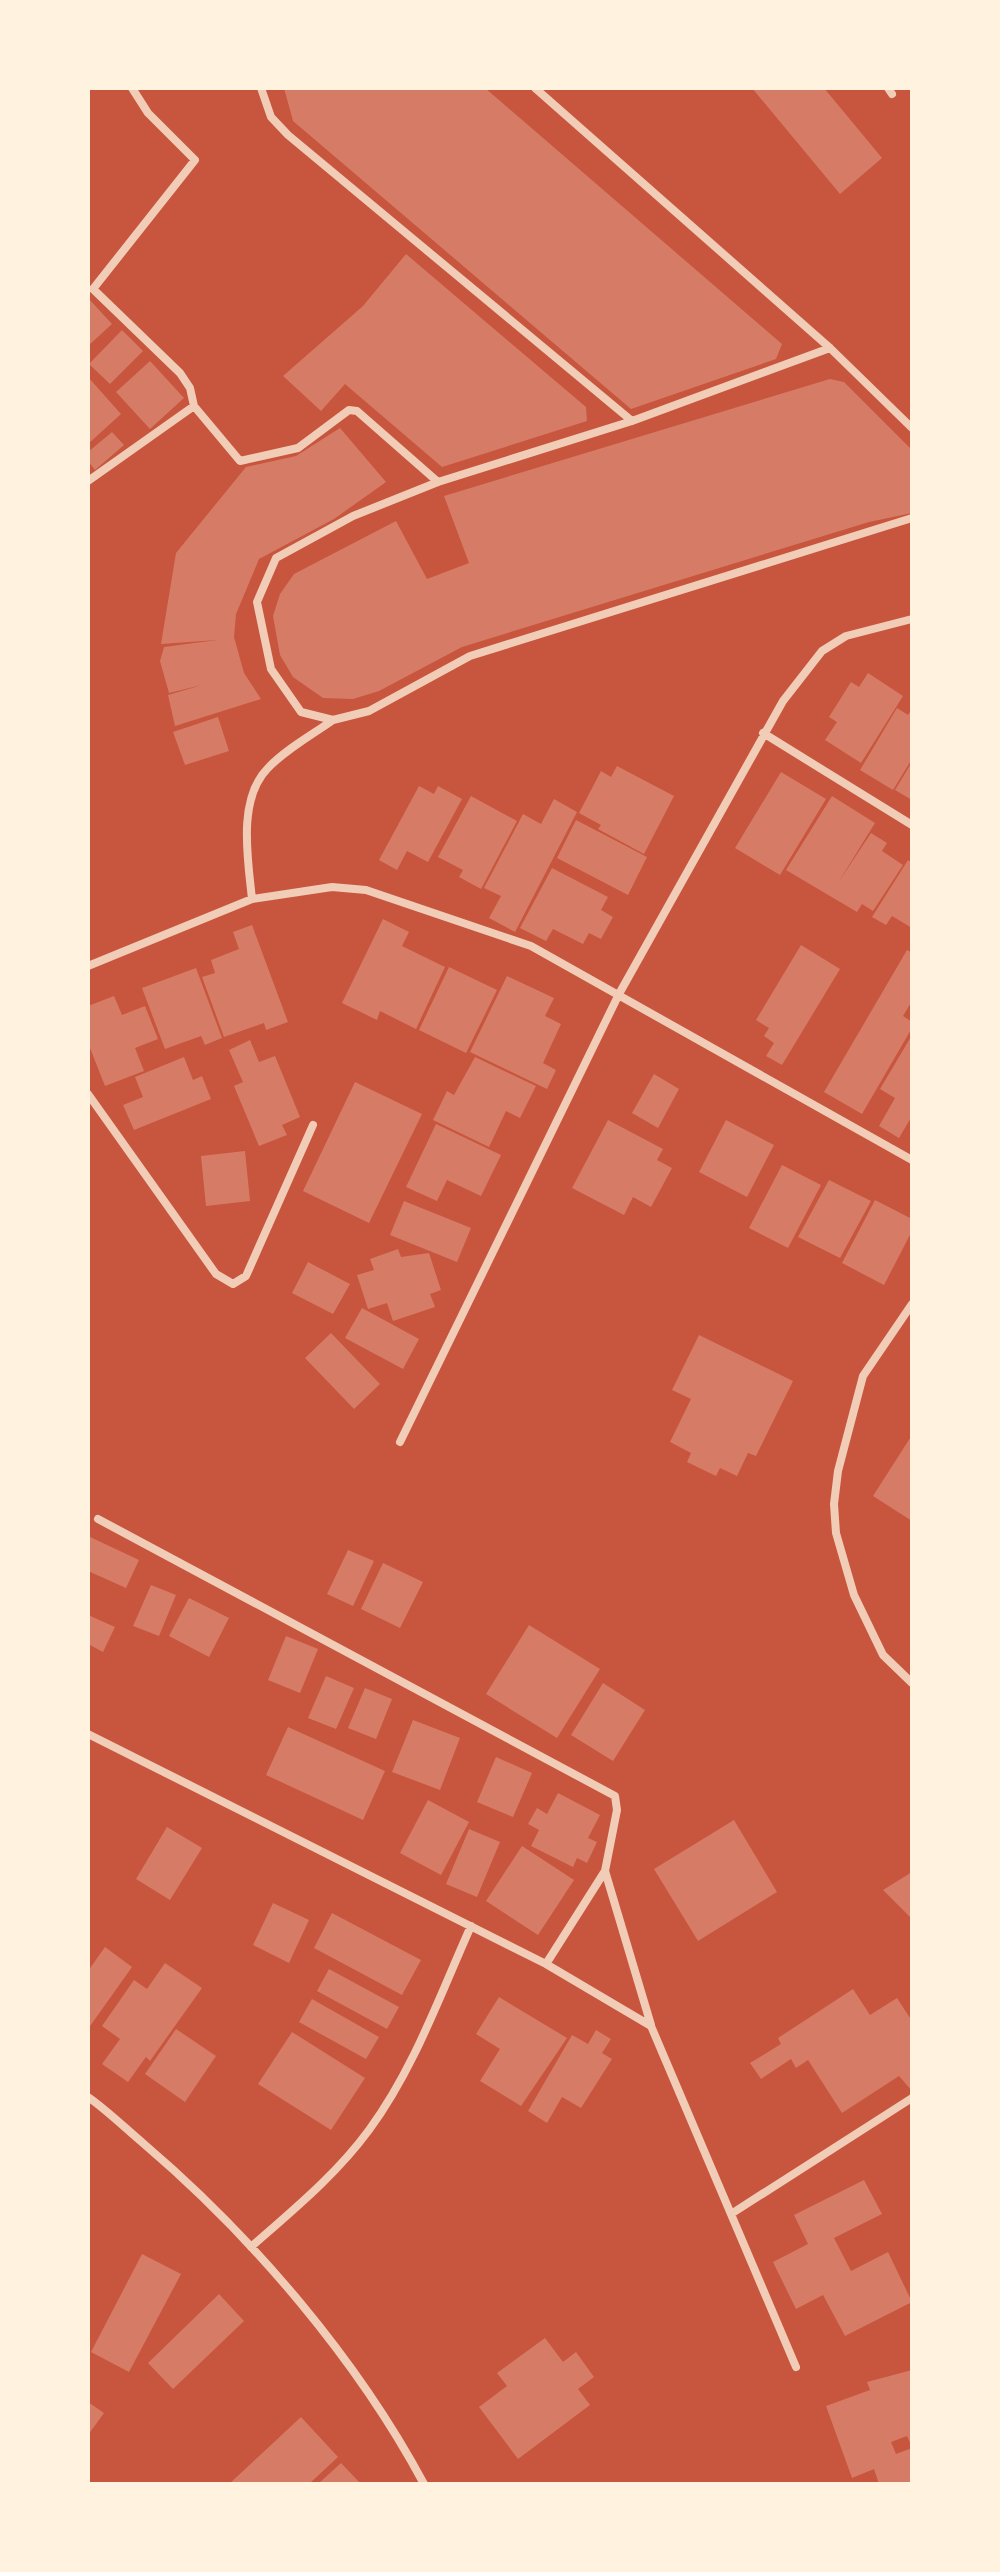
<svg xmlns="http://www.w3.org/2000/svg" width="1000" height="2572" font-family="Inter,sans-serif">
	<rect width="100%" height="100%" fill="#c8553d"/>
	<!-- building -->
	<path fill="#d67c66" d="M284,88H485L782,344L776,359L631,409L293,121Z
		M752,88H824L882,158L840,194Z
		M406,254L586,407L587,421L442,467L345,384L321,411L283,376L363,306Z
		M88,298L112,324L88,346Z
		M122,330L143,351L110,384L89,364Z
		M150,361L184,398L150,429L116,392Z
		M88,377L121,414L88,444Z
		M830,379L844,382L912,450V513L869,522L462,647L379,691L353,699L323,698L293,677L280,655L273,616L280,594L294,574L396,521L427,579L469,563L444,496Z
		M340,428L386,482L334,519L259,559L236,614L234,637L244,673L261,699L175,726L168,695L202,685L169,693L160,661L164,647L217,640L161,644L176,553L246,467L296,456Z
		M112,432L124,445L95,470L88,461V452Z
		M868,673L903,696L861,763L825,740L837,722L829,717L851,682L859,687Z
		M897,708L908,715L912,709V759L893,790L860,770Z
		M218,717L229,751L185,765L173,732Z
		M912,762V800L895,790Z
		M617,766L674,796L644,854L598,829L601,825L579,813L601,771L611,777Z
		M781,772L826,799L780,875L735,848Z
		M419,786L434,794L438,786L462,799L428,862L407,851L397,870L379,860Z
		M471,796L517,821L481,889L459,877L463,870L438,857Z
		M832,796L875,823L838,883L871,833L887,843L882,851L903,865L873,911L862,904L857,912L786,870Z
		M554,799L577,812L515,932L489,918L501,896L484,888L523,814L541,824Z
		M576,820L647,857L628,895L557,858Z
		M908,860L912,863V928L892,916L886,925L872,917Z
		M552,868L608,897L601,910L613,917L601,939L589,933L583,944L553,929L546,941L520,928Z
		M383,919L409,932L402,946L445,967L416,1029L380,1011L377,1020L342,1003Z
		M252,925L288,1022L266,1030L264,1023L224,1037L202,977L215,973L211,960L239,949L233,932Z
		M801,945L840,969L782,1065L766,1056L774,1043L764,1036L769,1028L756,1020Z
		M907,950L912,953V1001L903,1016L912,1022V1028L862,1114L824,1092Z
		M449,967L497,990L466,1053L419,1030Z
		M196,968L222,1038L205,1045L201,1036L165,1049L142,988Z
		M507,976L554,998L545,1016L561,1024L543,1063L556,1070L547,1089L470,1052Z
		M114,996L122,1015L145,1006L158,1039L135,1048L144,1071L105,1086L88,1043V1006Z
		M912,1035V1116L899,1138L879,1126L895,1098L880,1089Z
		M250,1040L259,1062L275,1056L300,1117L282,1125L287,1135L259,1146L234,1086L243,1082L229,1050Z
		M184,1057L193,1080L202,1076L211,1099L134,1130L123,1105L143,1097L135,1077Z
		M475,1057L536,1086L520,1118L506,1111L489,1147L433,1120L447,1091L454,1095Z
		M654,1074L679,1089L658,1128L632,1113Z
		M355,1082L422,1114L369,1223L303,1191Z
		M608,1120L663,1149L657,1160L672,1168L651,1207L633,1197L624,1215L572,1188Z
		M726,1120L774,1145L747,1197L699,1172Z
		M436,1124L501,1155L481,1196L447,1180L437,1201L406,1187Z
		M245,1151L250,1201L206,1206L201,1156Z
		M782,1165L821,1185L788,1248L749,1228Z
		M829,1180L871,1201L840,1258L798,1237Z
		M875,1200L912,1219V1231L884,1285L842,1263Z
		M404,1201L471,1228L457,1262L390,1235Z
		M398,1249L401,1257L429,1253L441,1290L430,1294L435,1307L393,1321L387,1303L368,1309L357,1275L374,1270L370,1259Z
		M308,1262L350,1284L333,1314L292,1293Z
		M362,1308L419,1339L403,1369L345,1338Z
		M331,1333L380,1384L354,1409L305,1358Z
		M699,1335L793,1381L756,1456L748,1453L737,1476L720,1468L716,1476L687,1462L691,1453L670,1442L691,1399L672,1390Z
		M912,1435V1521L873,1496Z
		M88,1536L139,1560L126,1588L88,1571Z
		M348,1550L374,1561L353,1606L327,1594Z
		M383,1563L423,1582L400,1628L361,1609Z
		M151,1585L176,1595L159,1636L133,1626Z
		M189,1598L229,1618L209,1657L169,1636Z
		M88,1615L115,1627L103,1652L88,1644Z
		M529,1625L600,1669L557,1738L486,1694Z
		M286,1636L318,1649L300,1693L268,1680Z
		M326,1676L354,1688L336,1729L308,1718Z
		M603,1683L645,1710L613,1761L571,1735Z
		M365,1688L392,1699L376,1739L348,1728Z
		M413,1720L460,1738L440,1790L392,1772Z
		M288,1727L385,1771L363,1820L266,1775Z
		M496,1757L532,1773L513,1817L477,1802Z
		M558,1793L600,1815L588,1838L597,1842L587,1863L577,1858L573,1867L531,1846L539,1830L528,1824L537,1808L547,1814Z
		M428,1800L469,1822L441,1875L400,1853Z
		M734,1820L777,1892L698,1941L654,1869Z
		M167,1827L202,1848L170,1900L136,1879Z
		M469,1829L500,1842L477,1897L446,1884Z
		M522,1846L574,1880L538,1935L486,1901Z
		M912,1872V1919L883,1890Z
		M273,1903L309,1920L289,1963L253,1945Z
		M332,1913L421,1960L402,1995L314,1948Z
		M105,1947L132,1967L88,2029V1971Z
		M165,1963L202,1988L150,2061L146,2057L128,2082L102,2064L120,2039L102,2026L134,1980L147,1989Z
		M329,1969L399,2007L387,2029L317,1991Z
		M853,1989L870,2015L897,1998L912,2021V2091L899,2076L842,2113L808,2060L796,2068L791,2059L761,2079L750,2063L781,2044L778,2038Z
		M499,1997L567,2038L521,2106L480,2081L500,2049L476,2034Z
		M312,1999L379,2037L366,2059L299,2022Z
		M176,2029L216,2056L185,2102L145,2074Z
		M596,2030L611,2039L602,2053L612,2059L581,2108L562,2097L547,2123L528,2111L572,2035L588,2044Z
		M292,2032L365,2078L331,2130L258,2084Z
		M864,2180L882,2214L834,2238L851,2271L888,2252L912,2302L845,2336L823,2295L796,2309L773,2262L808,2244L794,2215Z
		M142,2254L181,2274L129,2372L91,2352Z
		M219,2294L244,2321L173,2389L148,2363Z
		M545,2338L563,2362L576,2352L594,2377L578,2389L590,2405L518,2459L479,2407L507,2386L497,2373Z
		M912,2370V2447L907,2436L891,2442L896,2454L912,2448V2484H879L874,2469L852,2478L826,2406L870,2390L867,2382Z
		M88,2402L104,2413L88,2435Z
		M301,2417L338,2457L309,2484H229Z
		M341,2463L361,2484H318Z"/>
	<g fill="none" stroke-linecap="round" stroke-linejoin="round">
		<!-- minor -->
		<path stroke="#f1ccb7" stroke-width="8" d="M132,88L148,113L195,160L93,289L180,373L190,388L194,406L240,461L298,448L349,410L357,411L438,482
			M261,88L271,117L288,135L632,421
			M535,88L830,348L912,428
			M888,88L892,94
			M830,348L632,421L438,482L353,516L276,558L257,602L271,669L301,712L333,720L369,711L470,656L912,518
			M88,481L194,406
			M763,733L912,825
			M252,899C248,860 237,799 268,768C286,749 312,735 333,720
			M88,966L252,899L332,887L366,890L531,946L912,1160
			M88,1094L216,1274L233,1284L246,1276L313,1125
			M912,1304L863,1376L838,1471L834,1504L836,1533L854,1595L883,1655L912,1683
			M400,1442L619,994L783,701L822,651L846,636L912,619
			M98,1519L615,1796L617,1810L605,1871L651,2025
			M88,1734L546,1964L651,2026L796,2367
			M546,1964L605,1871
			M88,2097C108,2111 126,2129 144,2144C252,2236 357,2359 424,2484
			M731,2214L912,2098
			M251,2247C293,2210 336,2175 369,2130C414,2069 440,1995 471,1926"/>
	</g>
	<!-- border -->
	<rect width="1000" height="2572" fill="none" stroke="#fff3e0" stroke-width="180"/>
</svg>
